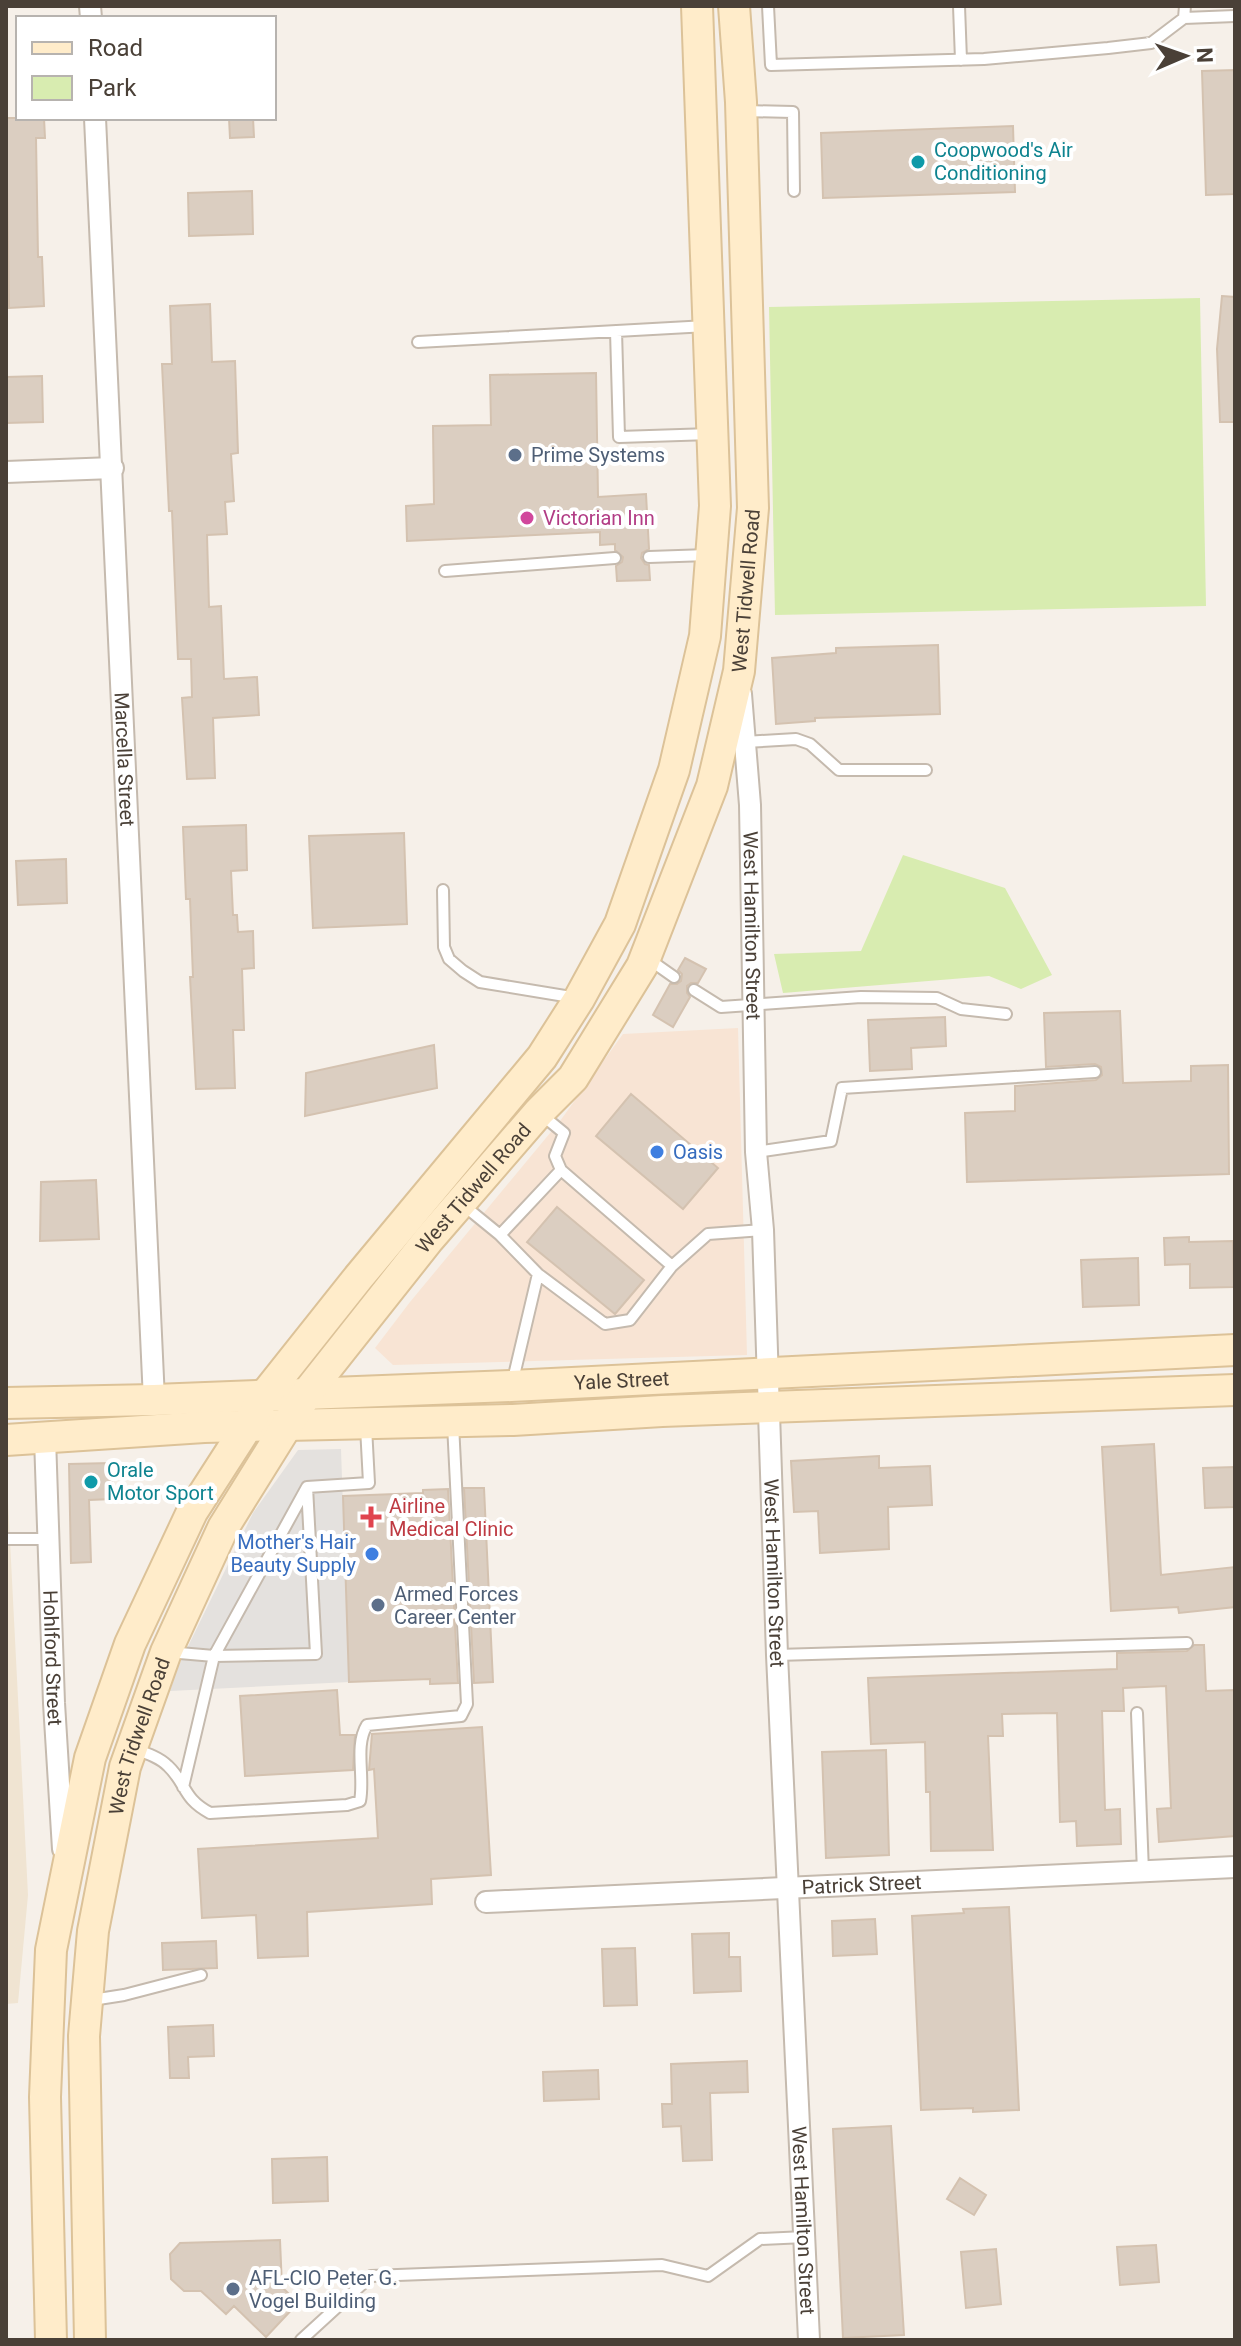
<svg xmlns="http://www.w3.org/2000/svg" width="1241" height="2346" font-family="Roboto,sans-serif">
	<rect width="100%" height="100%" fill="#f6f0e9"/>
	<!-- commercial -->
	<path fill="#f8e4d4" d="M738,1028L747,1355L393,1365L375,1348L410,1302L560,1121L623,1034Z"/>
	<!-- education -->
	<path fill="#f0e4d2" d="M6,1462L28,1895L18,2003L6,2004Z"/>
	<!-- green -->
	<path fill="#d8ecb0" d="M1200,298L1206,606L775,615L769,307Z
		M903,855L1005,888L1052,975L1021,989L989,976L783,993L774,954L861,951Z"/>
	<!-- parking -->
	<path fill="#e4e1de" d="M341,1449L349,1682L170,1691L178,1667L253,1513L298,1450Z"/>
	<!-- building -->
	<path fill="#dbcec1" stroke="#d4c2b0" stroke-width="2" d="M1235,70V194L1206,195L1202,71Z
		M6,118H44L45,138H36L38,257H42L44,306L9,308Z
		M229,118H253L254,137L230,138Z
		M1013,126L1015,192L823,198L821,133Z
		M252,191L253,234L189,236L188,193Z
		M1222,296L1235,297V422H1220L1217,349Z
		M210,304L212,362L235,361L238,453L231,454L234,501L225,502L227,534L207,535L209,607L221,606L224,679L257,677L259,715L213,718L215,778L187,779L182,698L192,697L191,659H178L172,511H169L162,364H172L170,306Z
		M596,373L598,497L646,494L649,549L642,553L641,558L645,564L649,565L650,580L617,581L616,566L622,562L623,557L615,550V544L600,545V532L407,541L406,506L434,504L433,426L491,425L490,375Z
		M42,376L43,422L6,423V377Z
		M938,645L940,714L815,718V721L776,724L772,658L836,653V648Z
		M246,825L247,870L231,871L233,915H237L238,932L253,931L254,968L242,969L244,1030H233L235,1088L196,1089L190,977H193L190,899H186L183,827Z
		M404,833L407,924L313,928L309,836Z
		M66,859L67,903L18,905L16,861Z
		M685,958L706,969L698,983H691L687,986V993L690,997L673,1027L653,1015L670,984H677L681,981L682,974L678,970Z
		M1120,1011L1123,1083L1191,1081V1066L1228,1065L1229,1174L967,1182L965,1113L1015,1111V1086L1096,1080L1102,1075L1101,1067L1095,1064L1046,1067L1044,1013Z
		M945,1017L946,1046L911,1048L912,1069L870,1071L868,1020Z
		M434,1045L437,1088L305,1116L306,1073Z
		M631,1094L718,1168L683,1209L596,1136Z
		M96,1180L99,1239L40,1241L41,1182Z
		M557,1207L644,1280L615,1314L527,1242Z
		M1189,1237V1242L1233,1241L1234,1287L1190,1288V1264L1165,1265L1164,1238Z
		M1138,1258L1139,1305L1083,1307L1081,1260Z
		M1154,1444L1161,1575L1235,1567V1607L1179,1613L1178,1607L1111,1611L1102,1447Z
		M879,1456V1468L930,1466L932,1505L888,1507L889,1549L820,1553L818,1511L794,1512L791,1461Z
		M111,1463L112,1499L89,1500L91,1562L71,1563L69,1464Z
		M1235,1467V1507L1205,1508L1203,1468Z
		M464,1488H484L493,1682L474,1683Z
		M448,1489L458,1683L430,1684V1679L349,1682L343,1496L423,1493V1490Z
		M1194,1645H1204L1206,1691L1235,1690V1836L1159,1842L1157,1809L1171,1808L1166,1686L1123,1688L1124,1711H1102L1105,1810L1120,1809L1121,1844L1077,1846L1076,1821L1060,1822L1057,1713L1002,1714L1003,1736H988L993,1850L931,1851L930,1792H926L925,1742L871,1744L868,1678L1117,1669V1653L1187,1651Z
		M337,1690L340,1735H355L353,1770L245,1776L240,1696Z
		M482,1727L491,1875L431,1879L432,1904L307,1912L308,1956L258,1958L256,1915L202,1918L198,1849L378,1838L374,1769L369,1770L372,1734Z
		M886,1750L889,1855L826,1858L822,1752Z
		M1009,1907L1019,2110L973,2112V2108L921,2110L912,1916L964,1913L963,1909Z
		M875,1919L877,1954L833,1956L832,1921Z
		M729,1933V1957H740L741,1991L694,1993L692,1934Z
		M216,1941L217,1968L163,1970L162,1943Z
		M635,1948L637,2005L604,2006L602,1949Z
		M213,2025L214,2056L188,2057L189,2078H170L168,2027Z
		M747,2061L748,2092L710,2093L712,2160L683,2161L681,2126L663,2127L662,2104H672L671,2064Z
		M598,2070L599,2099L544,2101L543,2072Z
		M891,2126L904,2335L843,2338L833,2129Z
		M327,2157L328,2201L273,2203L272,2159Z
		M960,2178L986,2195L974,2215L947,2199Z
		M280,2240L282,2287L298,2303L266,2337L234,2306L226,2314L201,2291H184L171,2279L170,2254L180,2243Z
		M1156,2245L1159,2282L1120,2285L1117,2247Z
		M996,2249L1001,2304L966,2308L961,2252Z"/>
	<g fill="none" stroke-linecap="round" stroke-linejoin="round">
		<!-- lane casing -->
		<g stroke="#c5baae" stroke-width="14">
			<path id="lane" d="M768,6L771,65L984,59L1108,48L1151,43L1184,18L1235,16
				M959,6L961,60
				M1184,18L1185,6
				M744,111L793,112L794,191
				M616,331L619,437L711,434
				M418,342L707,326
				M649,557L708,555
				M445,571L615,558
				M745,742L796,739L810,744L839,770H926
				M443,890L444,947L449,959L463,971L480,982L577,998
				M647,958L674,977
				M694,990L721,1007L861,997L937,998L961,1009L1006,1014
				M756,1152L831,1141L842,1088L1095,1072
				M462,1204L500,1235L538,1274L605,1324L630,1320L672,1266L561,1170L555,1156L564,1133L542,1115
				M500,1235L561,1170
				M672,1266L708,1234L763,1230
				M512,1384L538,1274
				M307,1487L369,1483L366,1427
				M6,1539H48
				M168,1652L214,1656L316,1654L307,1487L214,1656L183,1787
				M777,1655L1187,1643
				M1137,1713L1143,1872
				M134,1749C146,1753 159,1757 168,1766C187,1784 182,1798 210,1813L347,1805L360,1801C365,1777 354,1746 367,1725L461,1716L467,1704L453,1424
				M92,2000L124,1995L201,1975
				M301,2340L371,2276L662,2265L708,2276L760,2239L805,2237"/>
		</g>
		<!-- street casing -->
		<g stroke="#c5baae" stroke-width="24">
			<g id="street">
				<path d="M90,6L91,18"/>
				<path id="s1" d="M95,118L154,1400"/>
				<path d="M6,472L113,468"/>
				<path id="s2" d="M741,694L750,805L756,1152L763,1230L777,1655L809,2340"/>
				<path id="s3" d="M45,1438L54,1703L63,1849"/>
				<path id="s4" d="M486,1902L1235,1867"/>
			</g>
		</g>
		<!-- secondary casing -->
		<g stroke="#dcc298" stroke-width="34">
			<g id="secondary">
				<path id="s5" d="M6,1403L154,1400L511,1386L1235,1350"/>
				<path d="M6,1440L204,1427L513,1420L662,1411L1235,1390"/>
				<path d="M51,2340L45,2097L51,1950L90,1758L130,1644L192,1512L246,1428L265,1395L358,1278L542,1057L579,999L620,924L674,770L705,636L715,506L697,6"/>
				<path id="s6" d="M90,2340L84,2036L93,1931L125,1767L166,1652L223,1528L307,1393L429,1239L539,1112L573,1078L642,966L712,786L739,671L753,508L741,102L734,6"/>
			</g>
		</g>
		<!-- lane -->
		<use href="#lane" stroke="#fff" stroke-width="10"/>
		<!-- street -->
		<use href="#street" stroke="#fff" stroke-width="20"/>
		<!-- secondary -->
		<use href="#secondary" stroke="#ffecca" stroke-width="30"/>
	</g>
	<!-- markers -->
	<g fill="#0f9aa8" stroke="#fff" stroke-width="3">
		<circle cx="918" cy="162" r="8"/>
		<circle cx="91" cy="1482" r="8"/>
	</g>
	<g fill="#5c6f8a" stroke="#fff" stroke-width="3">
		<circle cx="515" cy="455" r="8"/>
		<circle cx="378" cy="1605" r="8"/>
		<circle cx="233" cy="2289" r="8"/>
	</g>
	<circle fill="#d1479c" stroke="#fff" stroke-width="3" cx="527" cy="518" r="8"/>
	<g fill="#3f7fe0" stroke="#fff" stroke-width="3">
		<circle cx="657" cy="1152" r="8"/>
		<circle cx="372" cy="1554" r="8"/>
	</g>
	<path fill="#e0444e" stroke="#fff" stroke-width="3" d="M367 1505h8v8h8v8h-8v8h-8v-8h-8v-8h8z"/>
	<g text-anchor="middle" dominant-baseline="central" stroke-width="8" stroke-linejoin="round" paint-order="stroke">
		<!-- culture labels -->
		<g font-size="20" fill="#0d838f" stroke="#fff" text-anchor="start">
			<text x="934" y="150">Coopwood's Air<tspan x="934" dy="23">Conditioning</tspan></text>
			<text x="107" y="1470">Orale<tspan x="107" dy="23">Motor Sport</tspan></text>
		</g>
		<!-- service labels -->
		<g font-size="20" fill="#4e5e75" stroke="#fff" text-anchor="start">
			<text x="531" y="455">Prime Systems</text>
			<text x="394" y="1594">Armed Forces<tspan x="394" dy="23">Career Center</tspan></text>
			<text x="249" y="2278">AFL-CIO Peter G.<tspan x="249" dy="23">Vogel Building</tspan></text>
		</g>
		<!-- hotel labels -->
		<g font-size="20" fill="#b23c85" stroke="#fff" text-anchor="start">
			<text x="543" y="518">Victorian Inn</text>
		</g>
		<!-- street labels -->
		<g font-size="20" fill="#4a4037" stroke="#fff">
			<text stroke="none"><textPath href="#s6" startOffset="1930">West Tidwell Road</textPath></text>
			<text stroke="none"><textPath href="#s1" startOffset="642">Marcella Street</textPath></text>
			<text stroke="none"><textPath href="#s2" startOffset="232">West Hamilton Street</textPath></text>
			<text stroke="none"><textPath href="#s6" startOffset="1258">West Tidwell Road</textPath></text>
			<text stroke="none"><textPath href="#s5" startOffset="616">Yale Street</textPath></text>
			<text stroke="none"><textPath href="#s2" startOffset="880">West Hamilton Street</textPath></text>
			<text stroke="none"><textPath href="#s3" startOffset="220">Hohlford Street</textPath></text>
			<text stroke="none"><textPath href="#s6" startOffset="610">West Tidwell Road</textPath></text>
			<text stroke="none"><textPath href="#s4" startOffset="376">Patrick Street</textPath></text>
			<text stroke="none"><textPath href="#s2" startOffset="1528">West Hamilton Street</textPath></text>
		</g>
		<!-- shop labels -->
		<g font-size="20" fill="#366cbe" stroke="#fff" text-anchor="start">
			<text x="673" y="1152">Oasis</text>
			<text x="356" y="1542" text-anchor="end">Mother's Hair<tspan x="356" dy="23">Beauty Supply</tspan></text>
		</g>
		<!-- health labels -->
		<g font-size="20" fill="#be3a42" stroke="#fff" text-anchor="start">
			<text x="389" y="1506">Airline<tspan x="389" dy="23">Medical Clinic</tspan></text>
		</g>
	</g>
	<!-- border -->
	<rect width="1241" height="2346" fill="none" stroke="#4a4037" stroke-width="16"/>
	<!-- legend -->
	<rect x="16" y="16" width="260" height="104" fill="#ffffff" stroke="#b7b3af" stroke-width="2"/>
	<rect x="32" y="42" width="40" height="12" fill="#ffecca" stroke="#b7b3af" stroke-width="2"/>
	<text x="88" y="56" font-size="24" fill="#4a4037">Road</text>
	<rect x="32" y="76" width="40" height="24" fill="#d8ecb0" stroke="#b7b3af" stroke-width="2"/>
	<text x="88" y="96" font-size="24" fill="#4a4037">Park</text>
	<!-- north arrow -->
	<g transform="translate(1185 56) rotate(88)" stroke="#ffffff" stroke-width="6" paint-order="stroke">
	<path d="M0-6L14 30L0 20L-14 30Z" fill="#4a4037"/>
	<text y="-12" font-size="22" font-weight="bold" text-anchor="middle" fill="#4a4037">N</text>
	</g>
</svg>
